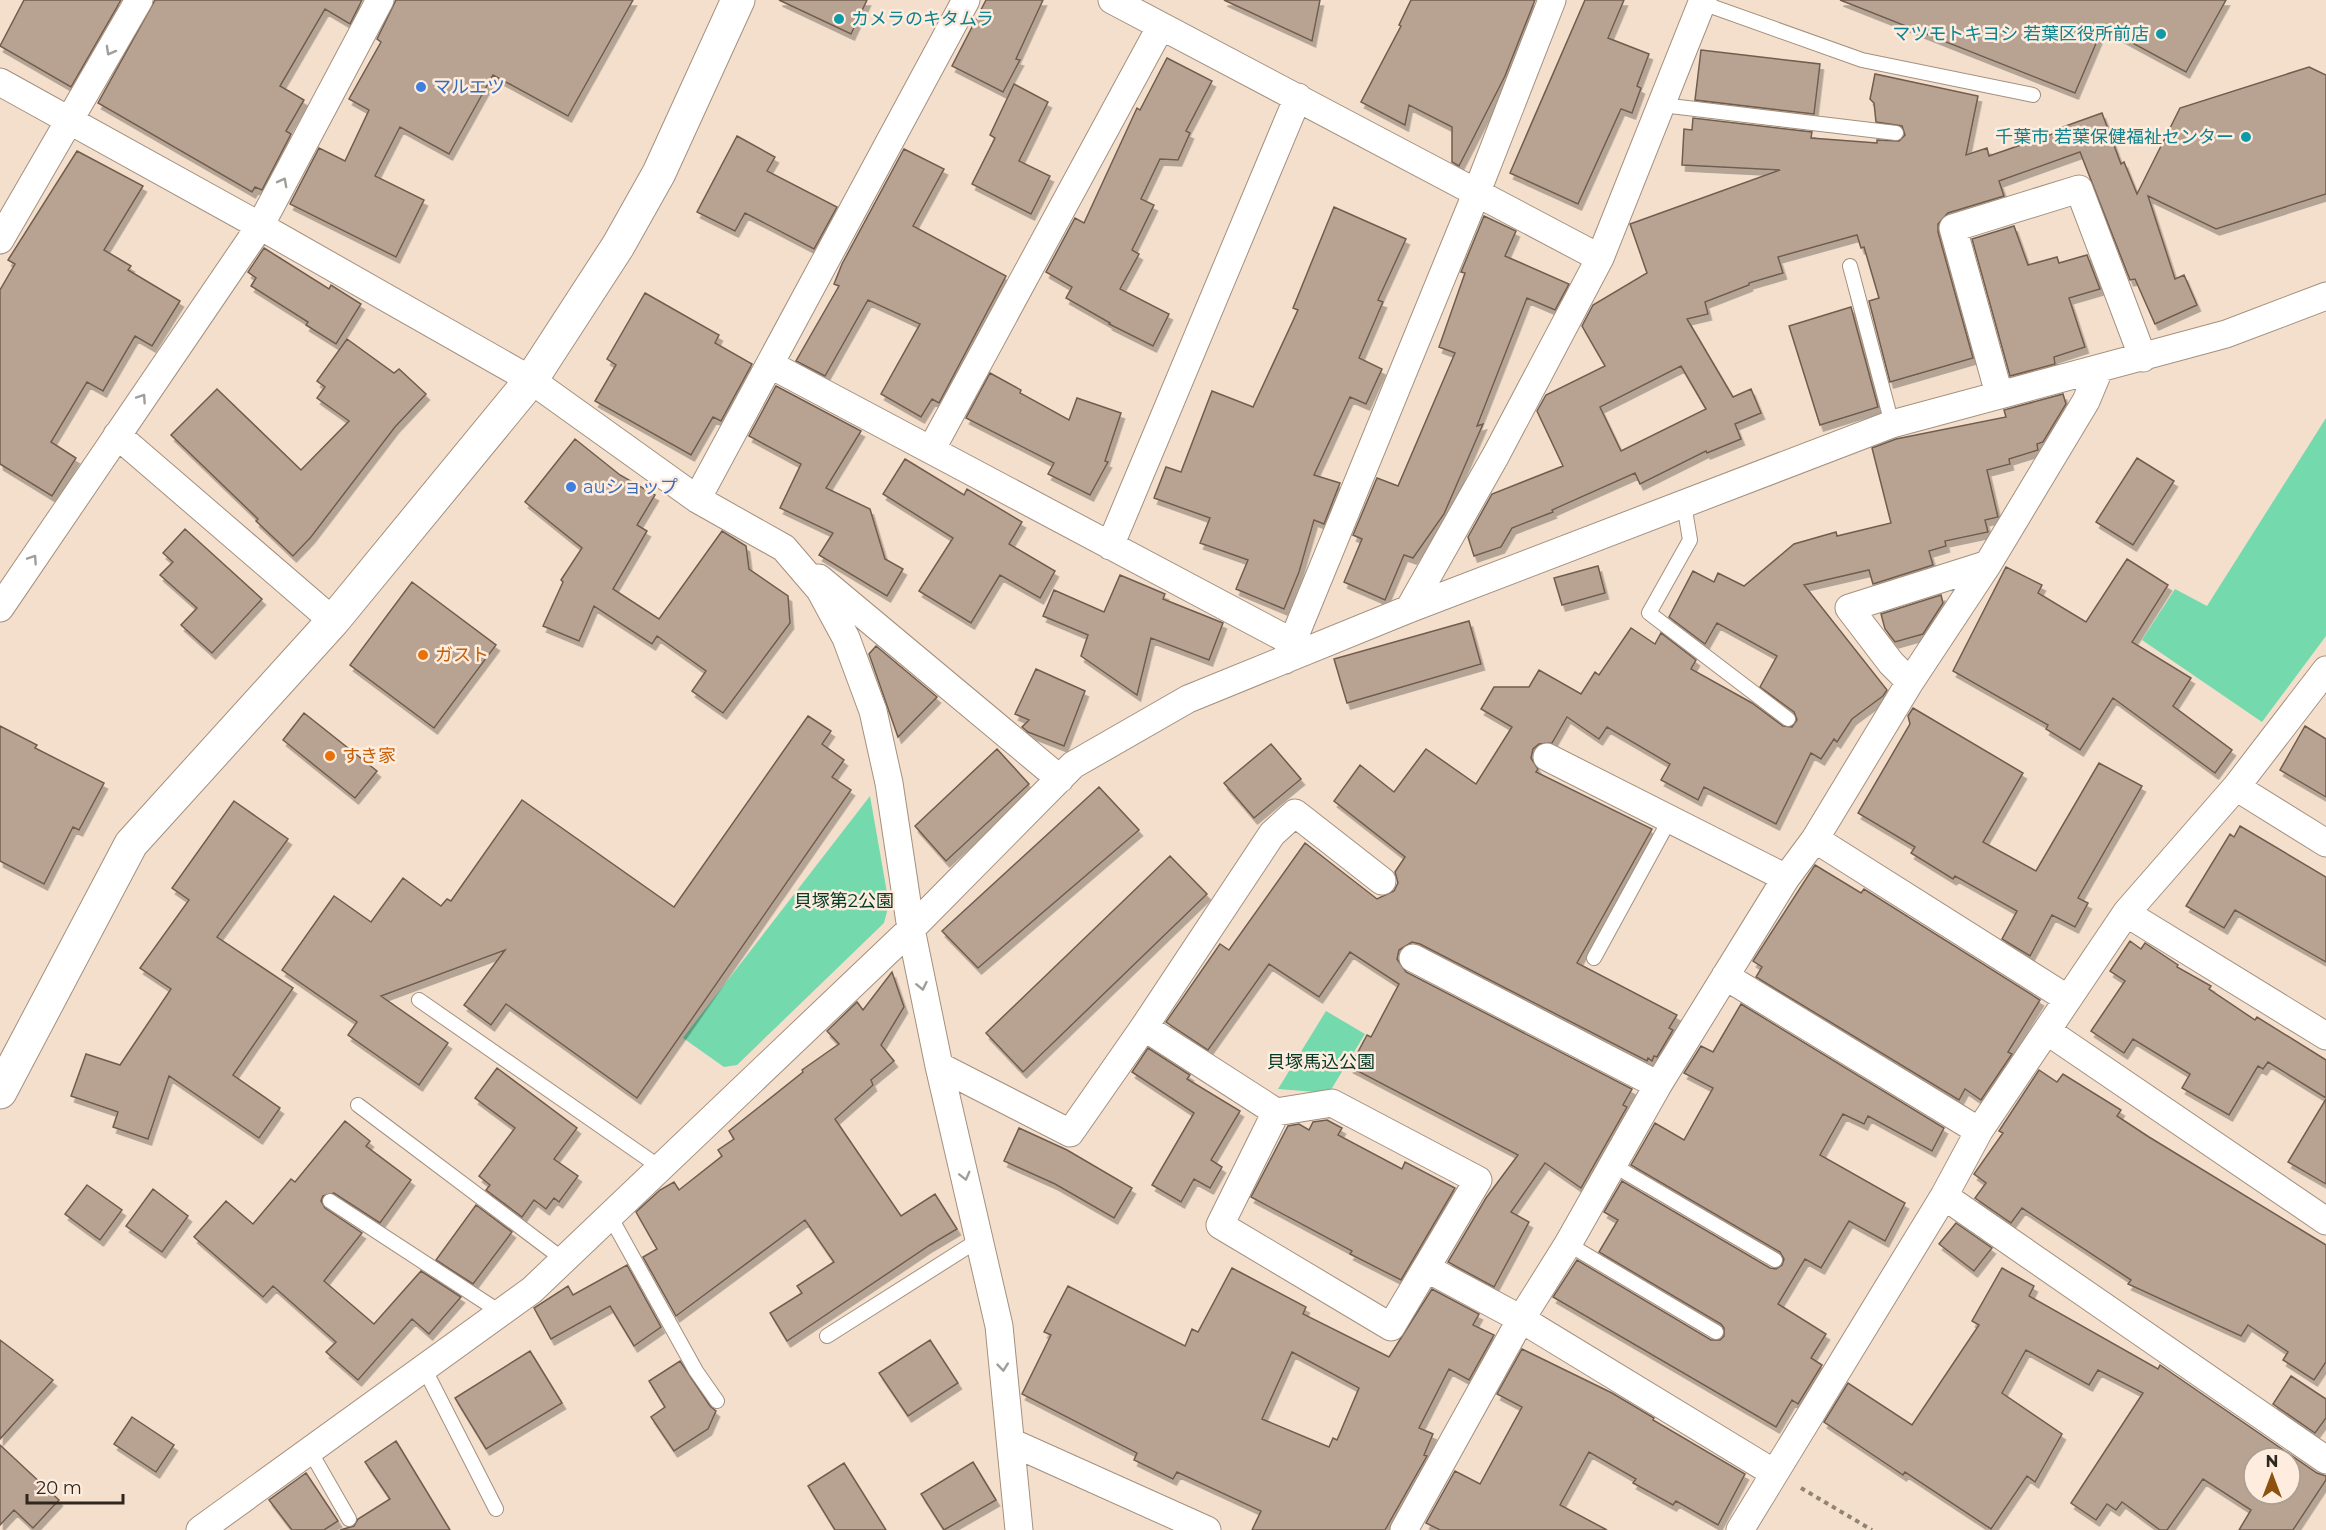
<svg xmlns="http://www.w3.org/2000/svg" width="2326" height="1530" font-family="Montserrat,'Noto Sans JP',sans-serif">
	<defs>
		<filter id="shadow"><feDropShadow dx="3.5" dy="6" stdDeviation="0" flood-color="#0004"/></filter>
	</defs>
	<rect width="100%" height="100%" fill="#f4dfcc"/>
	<!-- green -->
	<path fill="#75d9ae" d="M2326,418V636L2262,722L2142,640L2175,589L2207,606Z
		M870,796L889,904L884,923L737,1065L724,1067L683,1038Z
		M1326,1011L1365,1034L1329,1093L1278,1089Z"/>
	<!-- building -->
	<path fill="#b8a291" stroke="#715d4e" stroke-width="1.5" fill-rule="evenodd" filter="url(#shadow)" d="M24,0H121L71,87L0,46Z
		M155,0H362L350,24L325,9L280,86L304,100L286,131L291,134L262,190L255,187L252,192L98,103Z
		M396,0H633L568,116L493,75L449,154L400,127L375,176L424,200L396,257L290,204L319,148L345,161L369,110L349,99L381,42L377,39Z
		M779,0H867L851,34Z
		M986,0H1043L1016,59L1020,60L1003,92L952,66Z
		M1224,0H1320L1312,41Z
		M1411,0H1535L1505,76L1459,166L1452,162V127L1409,105L1405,125L1361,102L1401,26L1399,25Z
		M1585,0H1624L1608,38L1649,54L1637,86L1641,88L1632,113L1621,109L1578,204L1510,173Z
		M1840,0H2226L2186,72L2103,27L2075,93Z
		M1701,50L1820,64L1814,114L1695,100Z
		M1167,58L1212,81L1186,131L1190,133L1178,160L1160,159L1141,199L1154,205L1132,250L1139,254L1120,289L1169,314L1153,346L1109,324L1110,323L1066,298L1072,287L1046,272L1075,218L1084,223L1137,108L1140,110Z
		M2309,67L2326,75V194L2216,229L2148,196L2175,279L2184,275L2197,305L2155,324L2135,279L2130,280L2080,152L1999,181L2004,196L1948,213L1938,224V232L1973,358L1890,382L1869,301L1879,298L1864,247L1861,248L1857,235L1778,257L1783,273L1749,283V285L1705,302L1708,314L1687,319L1733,397L1751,389L1761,413L1735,424L1741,439L1707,453L1706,451L1640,484L1635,473L1552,510L1553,512L1512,528L1501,547L1474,556L1468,537L1492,494L1563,466L1537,411L1546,395L1605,366L1582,326L1593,305L1647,273L1630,224L1780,170L1682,165L1684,129L1692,130L1693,118L1812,132L1811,138L1877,143V140L1899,141L1905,135L1902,126L1876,122L1874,103L1870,99L1875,74L1978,96L1966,155L1987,148L1989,156L2061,131L2060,128L2102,113L2121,164L2124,162L2137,194L2180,108ZM1681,366L1706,409L1621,451L1600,407Z
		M1014,84L1048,102L1019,161L1050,176L1031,214L972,184L995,138L990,135Z
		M737,136L775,157L767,171L837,207L814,249L745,213L735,231L697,212Z
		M904,149L944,169L913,226L1006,276L939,403L932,399L921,417L881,394L920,324L868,300L825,376L796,361L839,286L834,284L842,264Z
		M77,151L143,186L104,250L131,266L128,270L180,301L152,346L135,336L103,391L87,382L51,442L76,458L52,496L0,464V290L15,264L8,260Z
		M1334,207L1406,239L1378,300L1383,302L1359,358L1382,369L1366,404L1350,397L1314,475L1340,483L1324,524L1314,520L1299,572L1284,609L1236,589L1248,560L1200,543L1210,518L1154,498L1166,467L1181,472L1212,391L1253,407L1298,310L1293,308Z
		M1484,216L1516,231L1505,256L1569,284L1555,310L1527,298L1477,426L1483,424L1444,514L1413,558L1404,555L1385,600L1344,582L1362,539L1353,535L1377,478L1398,486L1455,353L1439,347L1465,273L1461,272Z
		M2014,226L2028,265L2057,257L2059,263L2087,255L2100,289L2069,298L2085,347L2054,357L2055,364L2010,376L1972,239Z
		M264,248L329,289L331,285L361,304L336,344L306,325L308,322L251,286L256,278L248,272Z
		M645,293L719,335L715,343L752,364L721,421L713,417L691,455L595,401L616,365L607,359Z
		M1851,307L1878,407L1820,425L1789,326Z
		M347,339L394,373L399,369L426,394L395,427L311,537L293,556L256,521L258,519L171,435L217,389L301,470L349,421L317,398L325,387L317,381Z
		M990,373L1021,390L1020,393L1069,420L1077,398L1121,413L1105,461L1108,462L1090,495L1048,474L1054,463L966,418Z
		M776,386L861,431L826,488L870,509L885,559L903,569L887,596L819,555L833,533L780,508L801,464L749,436Z
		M2063,394L2066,404L2043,442L2037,444L2038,450L2009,459L2010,464L1987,470L1998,517L1985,520L1988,532L1945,541L1946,546L1929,551L1933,565L1873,584L1869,570L1804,585L1887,690L1883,696L1852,719L1837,742L1834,739L1821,759L1811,753L1776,824L1704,787L1698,800L1661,780L1670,764L1607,727L1599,739L1567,717L1552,743L1539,744L1533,749L1531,758L1538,769L1536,772L1652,829L1577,963L1677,1015L1669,1028L1673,1030L1657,1057L1654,1056L1652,1061L1648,1058L1647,1061L1420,944L1412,942L1399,950L1397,959L1406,972L1632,1089L1623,1105L1627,1107L1581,1188L1545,1163L1511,1212L1529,1222L1494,1287L1448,1262L1486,1198L1518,1155L1350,1067L1367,1035L1371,1037L1399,984L1350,952L1319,997L1269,964L1208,1050L1166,1022L1220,944L1229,950L1305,843L1377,899L1394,891L1398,883L1395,872L1405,857L1334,801L1360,765L1394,792L1426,749L1476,784L1512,727L1481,709L1494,687H1529L1539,670L1581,694L1595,672L1599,675L1631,628L1655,644L1661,633L1696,660L1691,669L1752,703L1783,726L1792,727L1797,720L1794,712L1760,687L1777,656L1717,623L1705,644L1669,617L1693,571L1714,582L1718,573L1744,586L1794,544L1836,532L1837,536L1891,523L1872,448L1896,439L2006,417L2004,410Z
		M575,439L620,475L655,495L637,525L647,531L613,589L659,619L722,531L746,546L749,569L788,596L790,623L723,713L692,691L706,671L657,636L652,644L594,606L579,641L543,626L563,582L561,580L582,548L525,502Z
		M2137,458L2174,481L2133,545L2096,522Z
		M905,459L964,495L967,489L1022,522L1009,544L1055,571L1040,598L1000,575L971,623L919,591L953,538L883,494Z
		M185,529L262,599L212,653L181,625L197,608L160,575L173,562L163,553Z
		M2127,559L2168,585L2132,642L2191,678L2173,706L2232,750L2215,773L2113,698L2080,750L2046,729L2048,725L1953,671L2006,567L2042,585L2038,593L2086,622Z
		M1598,566L1605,593L1562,605L1554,578Z
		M1120,575L1165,594L1163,599L1223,623L1209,660L1151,638L1137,695L1081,656L1088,635L1043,616L1054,590L1104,612Z
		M412,582L496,645L434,728L350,665Z
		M1941,595L1943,603L1923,634L1895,642L1885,629L1881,614Z
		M1469,621L1481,664L1347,703L1334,659Z
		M876,646L937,697L898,737L869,654Z
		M1036,669L1085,691L1064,746L1028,732L1022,727L1029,720L1015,714Z
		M1913,708L2023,773L1983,842L2036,871L2099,763L2142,786L2078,898L2088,903L2075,927L2052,915L2030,956L2002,939L2017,911L1955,876L1953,879L1911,853L1915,847L1858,813L1910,724L1908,716Z
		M304,713L377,771L355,798L283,740Z
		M808,716L831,731L822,744L844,760L832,777L851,790L637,1098L506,1004L491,1025L464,1005L505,950L381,996L448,1043L419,1085L348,1035L357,1022L282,970L334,896L371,922L403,878L441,906L447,899L451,901L522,800L674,907Z
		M0,726L37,745L35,748L104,783L79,830L73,827L44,884L0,861Z
		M2305,726L2326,739V797L2280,770Z
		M1271,744L1301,779L1254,818L1224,783Z
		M997,749L1029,784L946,861L915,826Z
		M1099,787L1139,830L978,968L942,931Z
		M234,801L288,839L217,937L293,988L233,1075L280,1108L259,1138L169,1076L148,1139L113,1127L118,1112L71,1096L86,1054L120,1065L171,989L140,968L189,900L172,888Z
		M2240,826L2326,877V962L2235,910L2224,928L2186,906L2230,834L2234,837Z
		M1170,856L1207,894L1023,1072L986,1033Z
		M1815,865L1861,893L1864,889L2040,1000L2008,1052L2012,1054L1981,1100L1965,1089L1959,1100L1756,977L1762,967L1753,961Z
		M2130,941L2141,949L2145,943L2178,965L2177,967L2211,986L2209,989L2255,1020L2257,1017L2326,1060V1098L2268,1062L2263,1069L2258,1066L2229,1115L2182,1088L2190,1074L2133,1039L2124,1053L2091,1031L2125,981L2110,971Z
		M892,972L904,1007L881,1045L894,1061L871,1080L873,1085L835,1119L901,1216L935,1194L957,1229L930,1245L787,1341L770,1313L802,1293L797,1286L834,1262L805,1220L676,1316L643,1257L657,1249L636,1212L660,1190L674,1182L679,1190L722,1156L718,1150L734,1139L729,1131L803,1072L802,1070L839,1044L827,1031L857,1002L863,1010Z
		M1741,1004L1944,1128L1932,1151L1868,1116L1864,1124L1843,1114L1820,1155L1905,1203L1885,1241L1849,1221L1821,1268L1805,1259L1778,1304L1826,1334L1811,1358L1822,1365L1798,1404L1792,1400L1776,1427L1553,1297L1577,1260L1711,1340H1720L1724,1336V1328L1721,1324L1599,1252L1618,1220L1604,1212L1622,1181L1770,1268L1776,1269L1782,1265L1784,1259L1780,1252L1631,1165L1655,1123L1684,1140L1713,1088L1684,1073L1701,1046L1713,1052Z
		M1148,1048L1190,1075L1187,1079L1240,1111L1211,1160L1222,1167L1210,1188L1194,1179L1181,1202L1152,1185L1194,1113L1132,1072Z
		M497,1068L577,1128L554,1159L578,1176L559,1202L554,1198L546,1209L534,1200L522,1217L486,1190L490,1185L479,1176L515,1128L475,1098Z
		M2039,1070L2057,1082L2063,1074L2121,1110L2117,1116L2149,1137L2326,1245V1362L2314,1380L2283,1360L2288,1352L2248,1325L2241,1336L2128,1284L2131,1280L2022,1208L2011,1223L1975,1198L1986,1183L1974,1174L2003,1133L1999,1131Z
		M2326,1099V1184L2288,1162Z
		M1327,1120L1342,1128L1338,1135L1402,1169L1405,1162L1455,1188L1401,1280L1350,1254L1352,1251L1251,1197L1288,1126L1299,1124L1309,1130L1313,1122Z
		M345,1121L370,1141L366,1146L411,1180L380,1223L334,1193L323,1196L321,1201L325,1208L362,1233L324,1281L374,1324L421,1271L461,1297L429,1334L412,1319L358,1380L326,1352L336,1342L273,1286L263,1297L194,1237L226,1201L253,1224L291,1179L295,1182Z
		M1019,1128L1067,1150L1132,1188L1114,1218L1055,1184L1004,1161Z
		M87,1185L122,1210L100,1240L65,1214Z
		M153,1189L188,1216L162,1252L126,1226Z
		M476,1205L512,1232L473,1284L436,1260Z
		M1956,1223L1992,1248L1974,1271L1939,1244Z
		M627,1265L661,1327L634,1346L610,1306L551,1339L534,1308L568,1286L573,1295Z
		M1232,1268L1306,1307L1303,1314L1389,1357L1432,1289L1479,1314L1473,1325L1494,1335L1469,1380L1449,1369L1419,1428L1433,1434L1424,1455L1427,1456L1385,1530H1252L1261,1511L1177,1472L1173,1479L1134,1460L1137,1453L1022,1394L1051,1335L1044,1332L1068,1286L1185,1346L1192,1329L1198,1332ZM1292,1352L1359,1388L1337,1440L1333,1438L1329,1447L1262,1419Z
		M2002,1268L2034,1286L2029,1296L2158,1369L2160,1365L2317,1473L2326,1476V1480L2293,1530H2239L2251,1510L2203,1479L2167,1530H2160L2122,1502L2116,1510L2107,1504L2096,1520L2071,1503L2143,1393L2098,1370L2089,1385L2026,1350L2002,1393L2062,1434L2035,1482L2027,1476L1991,1529L1905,1472L1903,1475L1824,1422L1848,1383L1912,1425L1979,1325L1972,1321ZM2254,1458H2290V1494H2254Z
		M0,1340L53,1380L0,1439Z
		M930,1340L958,1383L908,1416L879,1373Z
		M1522,1349L1612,1393L1654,1418L1653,1420L1745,1474L1718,1525L1676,1501L1673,1505L1633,1483L1636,1479L1589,1452L1560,1505L1607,1530H1440L1426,1523L1455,1471L1480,1484L1522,1407L1497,1394Z
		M530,1351L562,1403L486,1449L455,1398Z
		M680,1361L710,1406L716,1411L708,1429L674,1451L651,1417L665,1407L649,1381Z
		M2291,1376L2326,1399V1418L2315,1433L2273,1404Z
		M132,1417L174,1445L156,1472L114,1444Z
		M396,1441L450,1530H340L354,1526L358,1519L390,1499L365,1462Z
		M0,1445L59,1500L33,1528L14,1510L0,1525Z
		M973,1462L996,1500L944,1530L921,1494Z
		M844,1463L886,1530H835L808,1486Z
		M306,1473L338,1521L324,1530H292L269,1500Z"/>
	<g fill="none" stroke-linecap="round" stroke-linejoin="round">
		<!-- lane casing -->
		<g stroke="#a4907e" stroke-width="16">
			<path id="lane" d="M1702,3L1862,60L2033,95
				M1662,105L1896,133
				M1850,266L1892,424
				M1684,504L1690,540L1649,613L1788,719
				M1594,958L1670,819
				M419,1000L661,1168
				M358,1105L564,1260
				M1613,1165L1775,1260
				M330,1201L500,1312
				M611,1218L696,1371L717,1401
				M1568,1244L1716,1332
				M827,1336L980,1239
				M424,1368L496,1509
				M310,1451L349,1519"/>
		</g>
		<!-- street casing -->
		<g stroke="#a4907e" stroke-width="29">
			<path id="street" d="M1112,0L1600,258
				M0,82L260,226L531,380L697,499L784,548L820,590L846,638L873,711L889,783L911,929L939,1066L999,1326L1019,1530
				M0,240L139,0
				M771,365L1292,642
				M1999,394L1953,228L2079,189L2143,358
				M117,435L333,621
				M931,450L1161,26
				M697,499L966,0
				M1110,546L1298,97
				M819,578L1060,779
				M0,608L260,226L380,0
				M1409,609L1496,455L1600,258L1703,0
				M1285,660L1476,194L1552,0
				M1910,682L1891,663L1849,608L1988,564
				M1547,757L1786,878
				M2236,787L2326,843
				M1815,839L2068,999
				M2126,913L2326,1036
				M1413,958L1658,1085
				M1725,976L1979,1131
				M1144,1027L1272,834L1295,813L1382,881
				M2047,1031L2326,1221
				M939,1066L1070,1133L1144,1027L1276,1112L1332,1103L1478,1180L1426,1268
				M1276,1112L1220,1225L1391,1327L1426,1268L1521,1319L1774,1473
				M1944,1196L2326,1460
				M1011,1442L1207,1530
				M200,1530L532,1290L911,929L1073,765L1188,699L1409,609L1892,424L2226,334L2326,296
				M1404,1530L1521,1319L1568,1244L1658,1085L1786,878L1815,839L1910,682L1988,564L2086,401L2099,370
				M1740,1530L1944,1196L1979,1131L2068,999L2126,913L2236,787L2326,670"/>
		</g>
		<!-- secondary casing -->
		<g stroke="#a4907e" stroke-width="35">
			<path id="secondary" d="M0,1092L131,844L333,621L531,380L618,246L659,173L738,0"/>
		</g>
		<!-- path -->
		<path stroke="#918376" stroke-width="4" stroke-dasharray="4.5 4.5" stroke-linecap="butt" d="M1801,1488L1872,1530"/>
		<!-- lane -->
		<use href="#lane" stroke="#fff" stroke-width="14"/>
		<!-- street -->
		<use href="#street" stroke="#fff" stroke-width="27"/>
		<!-- secondary -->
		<use href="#secondary" stroke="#fff" stroke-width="33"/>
	</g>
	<!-- one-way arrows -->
	<defs><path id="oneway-chevron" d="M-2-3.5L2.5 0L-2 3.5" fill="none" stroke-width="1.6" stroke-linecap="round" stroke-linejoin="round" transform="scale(1.5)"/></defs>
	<g stroke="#a19e9a">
		<use href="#oneway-chevron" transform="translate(110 51) rotate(119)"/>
		<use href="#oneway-chevron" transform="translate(283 182) rotate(-62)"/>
		<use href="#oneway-chevron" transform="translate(142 398) rotate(-56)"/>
		<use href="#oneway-chevron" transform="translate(33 559) rotate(-56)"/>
		<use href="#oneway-chevron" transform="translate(922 986) rotate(78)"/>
		<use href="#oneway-chevron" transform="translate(965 1176) rotate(76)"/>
		<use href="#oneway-chevron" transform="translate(1003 1367) rotate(84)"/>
	</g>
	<!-- markers -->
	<g fill="#0f9aa8" stroke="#feedde" stroke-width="2">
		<circle cx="839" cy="19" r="6"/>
		<circle cx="2161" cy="34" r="6"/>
		<circle cx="2246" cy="137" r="6"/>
	</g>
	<g fill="#3f7fe0" stroke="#feedde" stroke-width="2">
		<circle cx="421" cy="87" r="6"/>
		<circle cx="571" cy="487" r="6"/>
	</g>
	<g fill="#e8710a" stroke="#feedde" stroke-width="2">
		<circle cx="423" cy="655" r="6"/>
		<circle cx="330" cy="756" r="6"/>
	</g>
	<g text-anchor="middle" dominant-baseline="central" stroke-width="5" stroke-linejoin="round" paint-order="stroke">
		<!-- culture labels -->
		<g font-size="18" fill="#0d838f" stroke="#feedde" text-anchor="end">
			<text x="851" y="19" text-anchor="start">カメラのキタムラ</text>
			<text x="2149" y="34">マツモトキヨシ 若葉区役所前店</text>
			<text x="2234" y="137">千葉市 若葉保健福祉センター</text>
		</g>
		<!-- shop labels -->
		<g font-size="18" fill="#366cbe" stroke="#feedde" text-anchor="start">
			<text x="433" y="87">マルエツ</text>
			<text x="583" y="487">auショップ</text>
		</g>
		<!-- food labels -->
		<g font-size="18" fill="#c56008" stroke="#feedde" text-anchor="start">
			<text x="435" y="655">ガスト</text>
			<text x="342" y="756">すき家</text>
		</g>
		<!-- park labels -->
		<g font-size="18" fill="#033926" stroke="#feedde">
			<text x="844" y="901">貝塚第2公園</text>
			<text x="1321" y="1062">貝塚馬込公園</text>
		</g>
	</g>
	<!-- north arrow -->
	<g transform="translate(2272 1476)"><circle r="28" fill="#feedde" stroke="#ab9e92" stroke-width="1.5"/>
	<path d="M0-4.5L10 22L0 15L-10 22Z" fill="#8d520e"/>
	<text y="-9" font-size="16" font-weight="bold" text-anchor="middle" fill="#2e271f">N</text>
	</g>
	<!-- scale -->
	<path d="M27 1494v9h96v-9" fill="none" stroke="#2e271f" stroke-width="3"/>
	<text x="36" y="1494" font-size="18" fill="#2e271f" stroke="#feedde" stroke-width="4.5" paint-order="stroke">20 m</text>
</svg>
